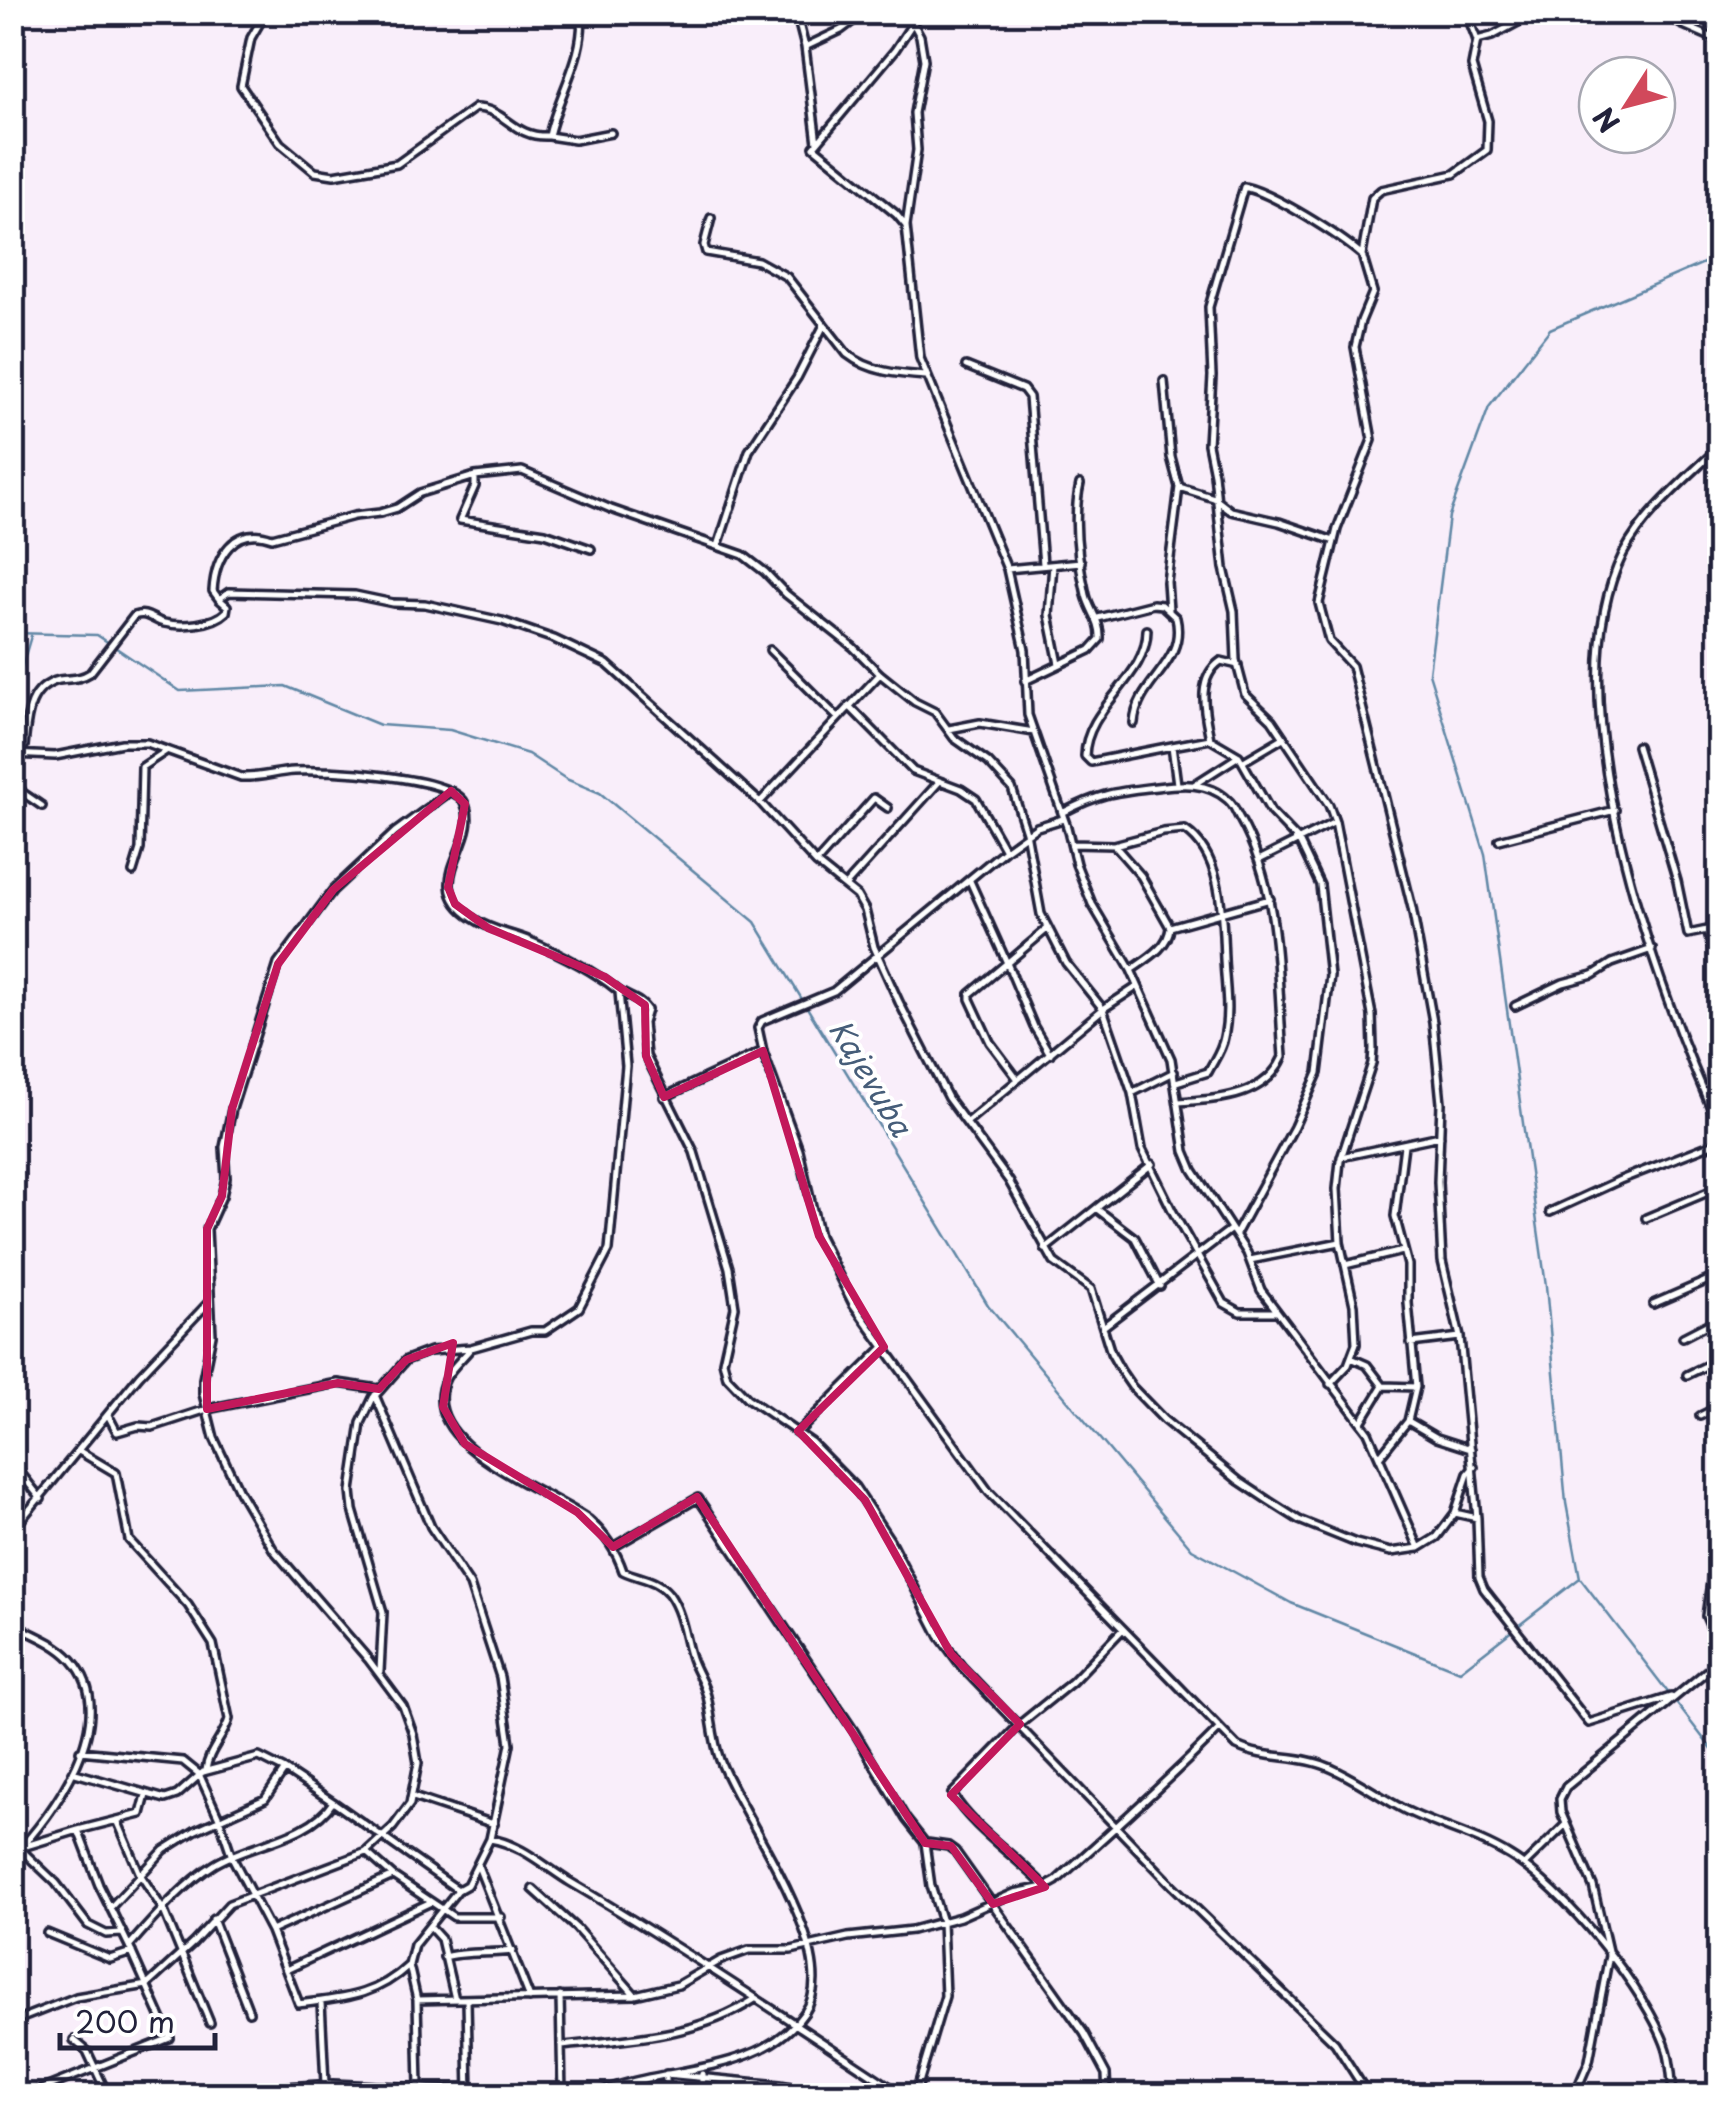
<svg xmlns="http://www.w3.org/2000/svg" width="1732" height="2108" font-family="'Playpen Sans',sans-serif">
	<rect width="100%" height="100%" fill="#f9eefa"/>
	<filter id="ink" filterUnits="userSpaceOnUse"><feTurbulence type="fractalNoise" baseFrequency=".01" numOctaves="2"/><feDisplacementMap in="SourceGraphic" scale="20" xChannelSelector="R" yChannelSelector="G"/><feConvolveMatrix kernelMatrix="1 2 1 2 8 2 1 2 1" color-interpolation-filters="sRGB"/></filter>
	<g filter="url(#ink)">
		<g fill="none" stroke-linecap="round" stroke-linejoin="round">
			<!-- stream -->
			<path stroke="#6087a5" stroke-width="2.5" d="M1720,256L1550,329L1489,407L1449,516L1429,673L1485,854L1546,1286L1566,1503L1580,1578L1720,1760
				M12,633L97,635L180,691L285,686L380,725L450,730L528,754L566,779L600,793L755,922L988,1305L1192,1549L1291,1603L1460,1671L1580,1578
				M12,700L31,636"/>
			<!-- minor casing -->
			<g stroke="#22223b" stroke-width="12">
				<path id="minor" d="M266,12L251,38L241,86L280,143L315,172L334,175L397,164L475,108C506,108 512,138 549,136
					M581,12C586,56 558,94 549,136L575,140L611,133
					M796,12L805,47L817,143
					M907,12L920,36L924,60L914,113L917,150L906,226L920,358L1007,569L1025,650L1028,715L1067,827L1076,864L1092,904L1131,970L1171,1059L1185,1151L1193,1170L1247,1253L1261,1290L1368,1432L1419,1548
					M1466,12L1477,40
					M1664,12L1681,24L1720,41
					M805,47L841,30L865,12
					M711,218L704,245L706,252L758,261L787,277L847,354C870,372 898,374 926,376
					M906,226L896,214L814,147L895,50L920,12
					M966,366L1023,389L1029,397L1043,564
					M1164,381L1171,457L1179,487L1167,582L1169,610
					M1720,446C1686,479 1645,512 1623,554C1551,699 1656,988 1720,1128
					M475,476V486L460,520L545,533L591,549
					M1179,487L1214,498L1231,511L1279,522L1334,541
					M718,546L749,451L797,378L824,325
					M1053,565L1049,615L1059,664
					M1007,569L1081,562
					M219,599L213,591C215,557 234,524 272,538L354,516L380,513L397,508L420,493L475,476L522,471L611,509L743,555L765,572L786,594L853,647L880,674L915,702L935,712L954,738L988,762L1012,788L1026,832L1041,914L1066,963L1103,1009L1132,1093L1142,1149L1173,1212L1224,1303L1240,1312H1277
					M1098,618L1153,604L1162,605L1176,618C1187,663 1137,681 1134,723
					M1147,630C1147,679 1086,706 1085,756L1091,762L1172,746
					M770,650L838,718
					M1025,681L1090,650L1100,639C1101,621 1090,611 1086,595C1078,560 1072,519 1080,484
					M849,706L913,771L961,789L976,799L1005,850
					M949,729L980,723L1034,732
					M1210,739C1205,713 1195,679 1221,661L1238,665
					M1637,746L1677,881L1688,934L1707,930L1720,978
					M16,753L24,746C27,720 27,688 59,680C71,678 79,680 90,673L134,616C148,611 151,620 164,623C181,627 213,625 226,612L227,606L219,599L229,592L355,595L393,603L425,604L502,621L554,639L607,664L760,802L816,863L857,896L865,910L874,947L899,1002L948,1098L1009,1181L1054,1262L1091,1289L1111,1353L1121,1371L1132,1387L1164,1420L1239,1481L1269,1501L1299,1520L1356,1543L1391,1552L1419,1548L1437,1537L1455,1513L1477,1518L1460,1337L1442,1261L1438,1182L1441,1103L1433,1022L1412,908L1352,666L1329,641L1319,603L1337,529L1372,440L1355,347L1361,321L1373,292L1362,255L1372,198L1381,190L1454,174L1487,150L1488,121L1472,66L1477,40L1492,36L1537,12
					M12,754L55,756L122,743H147L241,777C260,778 276,772 294,771C323,769 450,776 464,802C484,842 416,882 474,919C492,931 511,933 530,941C561,954 591,969 616,989C627,998 639,998 647,1010L643,1023L646,1056L694,1152L729,1268L735,1307L723,1361L727,1377L747,1398L811,1442L855,1487L890,1540L940,1637L962,1667L1173,1886L1335,2043L1369,2096
					M1244,761L1283,738
					M12,776L23,793L42,806
					M1177,784L1172,746L1210,739L1239,756L1271,812L1299,841L1320,885L1330,976L1318,1073L1294,1127L1236,1234
					M1195,784L1239,756
					M760,802L880,674
					M1062,813C1100,793 1114,792 1156,787C1181,784 1208,781 1228,800C1234,805 1236,812 1240,819C1281,891 1277,977 1283,1057C1265,1098 1218,1099 1179,1102
					M1499,840L1615,810
					M1072,844L1114,845L1163,832L1185,830C1224,856 1222,918 1224,959C1225,986 1230,1010 1224,1037C1222,1050 1214,1060 1208,1072L1176,1082
					M1114,845L1141,876L1170,927C1169,947 1147,959 1131,970
					M1259,860L1335,822
					M816,863L874,798L888,808
					M133,872L140,849L142,767L166,751
					M970,881L1007,963L970,994V999L990,1042L1017,1078
					M846,885L939,782
					M1170,927L1270,899
					M1047,929L1007,963L1034,1027L1050,1054
					M1515,1006L1563,983L1593,975L1612,963L1652,949
					M763,1052L799,1150L819,1236L853,1304L884,1347
					M1132,1093L1174,1072
					M664,1097L763,1051L758,1028L762,1021L834,991L1005,850L1037,827L1063,819
					M967,1122L1103,1009L1138,986
					M1341,1157L1440,1136
					M1097,1209L1135,1238L1160,1286
					M1550,1212L1620,1180L1720,1141
					M1646,1218L1720,1187
					M1045,1249L1152,1164
					M1250,1260L1340,1242
					M1345,1265L1403,1251
					M1653,1304L1720,1275
					M1103,1327L1231,1229
					M1683,1337L1720,1318
					M1411,1343L1460,1337
					M471,1348C463,1358 452,1367 446,1378C413,1446 552,1491 589,1520C606,1535 616,1550 623,1571C639,1579 656,1578 669,1594C683,1614 684,1637 691,1658C696,1673 706,1685 708,1701C712,1720 713,1741 720,1760C740,1815 845,1955 805,2012C760,2078 657,2064 591,2096
					M1351,1358L1367,1365L1383,1386L1361,1422
					M1687,1375L1720,1359
					M1330,1384L1348,1365L1356,1344L1354,1305L1340,1242L1337,1189L1340,1161L1372,1063L1373,1049L1372,1015L1335,822L1329,805L1272,720L1245,694L1236,660L1234,611L1224,568L1214,474L1208,444L1212,376L1209,307L1244,187C1273,193 1339,235 1362,255
					M1384,1386L1416,1387
					M375,1395L431,1527L470,1585L500,1677L510,1744L490,1839
					M108,1415L117,1432L138,1426L152,1427L207,1409L338,1383L379,1389
					M1700,1416L1720,1406
					M1408,1421L1437,1438L1471,1449
					M798,1432L884,1347L989,1492L1123,1629
					M79,1451L116,1473L129,1540L188,1605L213,1644L229,1719C224,1737 208,1751 206,1770
					M1380,1456L1408,1421L1416,1387L1408,1303V1265L1395,1216L1404,1145
					M12,1462L41,1499
					M1455,1513L1468,1474L1474,1467
					M1477,1518L1479,1577L1484,1589L1589,1723L1671,1697
					M1720,1520L1706,1616L1720,1649
					M12,1531L139,1376L209,1302
					M613,1547L698,1498L854,1731L906,1819L925,1843L931,1886L942,1922L945,1996L915,2096
					M12,1624C32,1634 57,1643 72,1660C123,1717 54,1815 12,1857
					M380,1671L383,1612L353,1510L351,1491L361,1423L373,1398L406,1360L430,1351L471,1348L531,1331H545L579,1308L609,1250L626,1066L619,992
					M12,1722L17,1737L12,1775
					M80,1751L183,1761L199,1774L219,1818L232,1857L271,1931L299,2004C343,1998 375,1997 409,1965L417,2000L635,1995L678,1985L721,1960L749,1950H791L848,1937L912,1930L960,1917L1014,1893L1045,1887L1056,1881C1111,1831 1166,1783 1218,1730
					M72,1772L165,1799L177,1795L203,1772L259,1757L285,1770L333,1802L458,1890L467,1885L490,1839C521,1844 544,1866 570,1882C684,1949 793,2023 904,2096
					M413,1797L494,1824
					M117,1820L140,1874L164,1911L210,2023
					M78,1830L141,1814L146,1795
					M12,1841L56,1883L88,1925L106,1934L122,1933
					M927,1843L948,1846L955,1851L1084,2033L1106,2074L1107,2096
					M26,1846L78,1830L99,1885L129,1946
					M366,1852L393,1876L454,1917H501
					M1524,1865L1565,1825
					M478,1866L530,1998
					M1045,1887C1016,1855 976,1832 952,1794L1020,1724L1072,1682L1123,1629L1237,1746C1265,1760 1297,1754 1326,1766C1354,1777 1379,1797 1405,1810C1439,1827 1478,1836 1510,1856C1563,1888 1648,1991 1667,2050C1671,2065 1672,2080 1673,2096
					M533,1889L576,1928L635,1995
					M110,1908L164,1850L196,1830L265,1799L284,1771
					M213,1919L249,2012
					M431,1928L441,1939L455,1999
					M271,1931L393,1876
					M47,1933L110,1959L132,1952
					M444,1957C463,1951 491,1954 513,1951
					M409,1965L414,1945L458,1890
					M286,1970L431,1902
					M560,1996L562,2093
					M467,1999L469,2096
					M417,2000L419,2087
					M321,2002L325,2084
					M12,2022L76,1997L147,1985L193,1943L229,1904L366,1852L393,1827L410,1804L418,1763L413,1734L403,1706L368,1659L273,1549L239,1491L214,1438L203,1394V1379L212,1335L207,1229L222,1196L226,1178L224,1147L232,1109L278,964L333,890L395,832L451,791
					M74,2040L87,2051L108,2096
					M562,2046C629,2039 697,2037 755,1999
					M702,2074V2096
					M25,2096L170,2038L129,1946C154,1918 183,1884 215,1864C251,1842 309,1839 333,1802
					M257,2096L286,2087L333,2084L590,2096
					M666,2096V2074L780,2085L844,2096
					M1574,2096L1589,2061L1609,1955L1593,1886L1561,1812L1560,1799L1566,1787L1720,1660"/>
			</g>
			<!-- minor -->
			<use href="#minor" stroke="#fff" stroke-width="5"/>
		</g>
	</g>
	<!-- marked area -->
	<path fill="none" stroke="#c2185b" stroke-width="8" stroke-linejoin="round" d="M451,791L465,804L448,887L455,904L488,928L605,977L645,1005L646,1056L664,1097L763,1051L819,1236L884,1347L798,1431L865,1500L951,1654L1020,1724L951,1795L1045,1887L993,1904L951,1846L925,1843L697,1497L613,1547L577,1512L465,1444L443,1407L453,1343L406,1360L379,1389L338,1383L207,1409V1229L222,1196L232,1109L278,964L333,890Z"/>
	<g text-anchor="middle" dominant-baseline="central" stroke-width="8" stroke-linejoin="round" paint-order="stroke">
		<!-- water labels -->
		<g font-size="30" font-style="italic" fill="#465d79" stroke="#fff">
			<text transform="translate(872 1077) rotate(59)">Kajevuba</text>
		</g>
	</g>
	<!-- margin -->
	<rect width="1732" height="2108" fill="none" stroke="#fff" stroke-width="50"/>
	<rect x="25" y="25" width="1682" height="2058" fill="none" stroke="#22223b" stroke-width="4" filter="url(#ink)"/>
	<!-- north arrow -->
	<g transform="translate(1627 105) rotate(234)"><circle r="48" fill="#ffffff" stroke="#a7a7b1" stroke-width="2.5"/>
	<path d="M0-8L18 38L0 25L-18 38Z" fill="#d1495b"/>
	<text y="-15" font-size="28" font-weight="bold" text-anchor="middle" fill="#22223b">N</text>
	</g>
	<!-- scale -->
	<path d="M60 2033v15h155v-15" fill="none" stroke="#22223b" stroke-width="5"/>
	<text x="75" y="2033" font-size="30" fill="#22223b" stroke="#ffffff" stroke-width="8" paint-order="stroke">200 m</text>
</svg>
